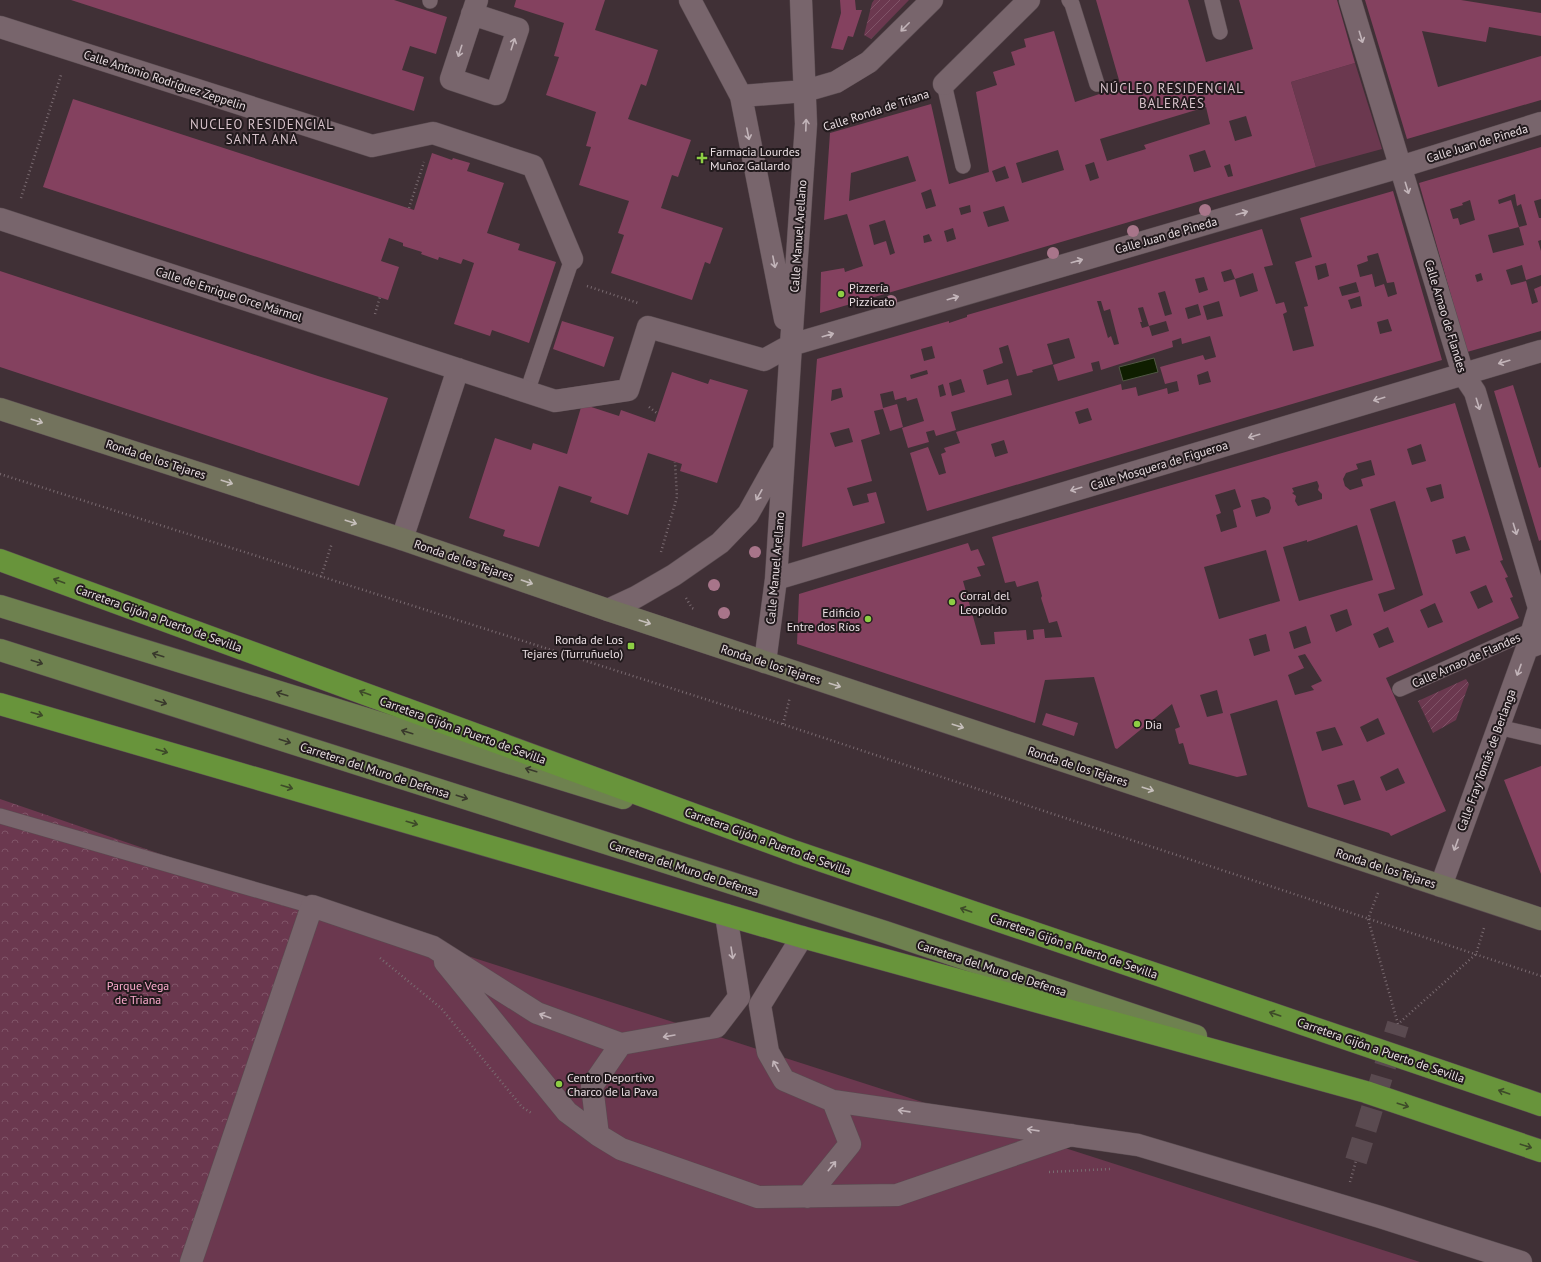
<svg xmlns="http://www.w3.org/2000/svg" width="1541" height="1262" font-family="'PT Sans',sans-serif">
	<defs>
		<pattern id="park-crowns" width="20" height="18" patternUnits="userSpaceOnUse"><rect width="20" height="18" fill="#6b384f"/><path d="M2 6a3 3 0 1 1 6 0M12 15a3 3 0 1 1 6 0" fill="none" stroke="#805468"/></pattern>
		<pattern id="garden-furrows" width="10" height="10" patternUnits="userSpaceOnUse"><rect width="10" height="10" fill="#6b384f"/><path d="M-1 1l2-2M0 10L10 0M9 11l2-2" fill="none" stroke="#805468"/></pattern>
	</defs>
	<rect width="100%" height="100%" fill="#403036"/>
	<!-- grass -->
	<path fill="#6b384f" d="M1355,63L1382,149L1316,167L1291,82Z
		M312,906L1420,1262H191Z"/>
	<!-- park -->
	<path fill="url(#park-crowns)" d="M0,799L312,906L191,1262H0Z"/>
	<!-- garden -->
	<path fill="url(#garden-furrows)" d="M874,0H909L871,39L864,35L872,3Z
		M1466,679L1469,684L1456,720L1433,733L1418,701Z"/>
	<!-- water -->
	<path fill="#0f1e00" stroke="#515844" d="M1154,358L1158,372L1123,381L1119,367Z"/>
	<!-- building -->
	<path fill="#84415f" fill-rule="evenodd" d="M71,0H394L447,17L436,54L410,46L402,70L424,77L414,111Z
		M516,0H605L595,30L658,50L646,86L641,84L628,119L691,140L678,177L672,175L661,208L723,228L710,264L705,262L692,300L611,273L624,235L618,233L629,201L579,185L591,147L586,146L596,112L546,95L559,57L554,56L564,23L514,7Z
		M840,0H855L856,10H862L853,37L848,36L843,50L831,48L841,13Z
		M1096,0H1188L1206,62L1253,49L1239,0H1337L1355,63L1291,82L1316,167L820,313L821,272L844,268L845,272L863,266L847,214L824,220L830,133L931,104L949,184L989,172L976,92L997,85L993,72L1015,65L1011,52L1026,47L1024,39L1054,31L1075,102L1121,87ZM1206,107L1210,124L1144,145L1146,149L1107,161L1100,139ZM1246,116L1252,136L1235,141L1229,121ZM1058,150L1064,170L1022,183L1016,163ZM1205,150L1211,167L1194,172L1189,155ZM908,156L916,181L849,201L851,173ZM1094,162L1099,178L1090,181L1085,165ZM1230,164L1233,176L1228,177L1224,166ZM1005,166L1009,178L996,182L992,171ZM931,189L936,206L926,209L921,193ZM970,205L971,212L961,215L959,208ZM1004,206L1009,221L988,227L983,212ZM885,220L895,253L890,255L886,241L874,245L869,225ZM953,228L956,239L947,242L944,231ZM929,234L932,241L924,243L923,236Z
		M1365,0H1461L1541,13V36L1489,27L1486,42L1422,31L1438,87L1541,56V100L1407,139Z
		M73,99L414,210L432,153L452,160L453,158L470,163L467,171L504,183L487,233L520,244L518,250L556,262L529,343L492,330L490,336L454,324L474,263L463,259L461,264L439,257L438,260L421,254L422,252L403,246V243L389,238L381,261L399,267L388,300L43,187Z
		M1541,147V199L1534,201L1539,218H1541V240L1538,241L1541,251V275L1526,280L1522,265L1506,270L1511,285L1526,281L1532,304L1538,302L1534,289L1541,286V331L1467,352L1419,183ZM1515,194L1517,206L1521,204L1527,225L1519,227L1524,245L1493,253L1488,235L1519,227L1511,200L1499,204L1498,200ZM1470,200L1475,220L1460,225L1458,218L1453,219L1450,209L1463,205L1462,203ZM1481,273L1483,280L1477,282L1475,275Z
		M1393,191L1442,360L927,511L910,453L928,447L939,475L946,473L941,454L946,452L944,448L960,443L956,432L1121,384L1122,390L1136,387L1138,396L1167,388L1168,394L1179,391L1177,381L1165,384L1160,367L1203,355L1205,360L1216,357L1210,336L1182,344L1181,338L1172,341L1173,347L1101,370L1099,361L1091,363L1093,371L1058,381L1053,365L1075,358L1069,338L1047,344L1053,364L1032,370L1033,372L1017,376L1008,345L999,348L1003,363L983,370L987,385L1008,379L1012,395L951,412L956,430L936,436L934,430L926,432L929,442L908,448L902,428L924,421L917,398L907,401L906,397L895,400L893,391L880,394L883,408L897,404L903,427L890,431L883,409L874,411L880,434L861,440L872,481L847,488L853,506L869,502L867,494L876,492L885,523L802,547L817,359L949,321V323L967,317V315L1262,229L1273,265L1264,267L1276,304L1284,302L1287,312L1283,314L1293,351L1314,346L1304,307L1308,306L1295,262L1312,257L1300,218ZM1378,253L1387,283L1394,282L1397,294L1388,297L1384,284L1375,287L1372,274L1360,277L1357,265L1368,261L1367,256ZM1326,263L1329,276L1318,280L1315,266ZM1231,269L1235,279L1224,282L1221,272ZM1253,273L1258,291L1240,297L1235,279ZM1204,277L1208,290L1199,293L1195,279ZM1356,282L1359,292L1342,296L1339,287ZM1165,291L1172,314L1165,316L1158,293ZM1360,296L1362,306L1351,309L1348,300ZM1097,301H1101L1104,311L1110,309L1119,344L1114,345L1111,336L1108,338ZM1219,301L1223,316L1207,320L1203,306ZM1198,304L1201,315L1188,319L1185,308ZM1143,307L1149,326L1166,321L1169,331L1152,336L1149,326L1142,328L1140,322H1142L1138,308ZM1388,319L1392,331L1380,334L1377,322ZM932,346L935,358L924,361L921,349ZM927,370L928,374L911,379L910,375ZM1208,371L1211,382L1199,385L1197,375ZM961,379L965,392L952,396L949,383ZM943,384L946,395L940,397L938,386ZM841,388L843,397L831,401L832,390ZM1088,408L1092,420L1079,424L1075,412ZM849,428L853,442L835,447L830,433ZM1004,440L1008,453L995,457L991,444Z
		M0,271L318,376L388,398L359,486L0,367Z
		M562,321L614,337L604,367L553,349Z
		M672,372L708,384L710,379L748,390L717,483L680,471L682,464L648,453L628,515L590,502L592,497L559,486L539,547L503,536L505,530L469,518L495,438L531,450L533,443L567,454L582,404L619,416L621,410L655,422Z
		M1513,385L1539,468L1541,467V540L1539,541L1494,391Z
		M1455,403L1503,560L1500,561L1508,577L1505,578L1513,597L1510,598L1519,618L1386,678L1446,811L1391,836L1389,833L1308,807L1277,700L1230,714L1247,775L1237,777L1189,764L1183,743L1179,744L1175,729L1180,727L1172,704L1117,749L1115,748L1094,677L1045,680L1035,723L797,644L799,594L968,543L971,551L978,549L985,565L977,567L981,576L963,581L981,645L995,644L994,632L1026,630L1027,640L1034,639L1033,630L1044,629L1045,638L1062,637L1057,621L1049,623L1041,598L1042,596L1038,581L1017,587L1015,581L1005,583L992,537ZM1421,444L1426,461L1412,465L1407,449ZM1371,460L1375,475L1361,479L1363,486L1350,490L1345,486L1343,479L1346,473L1358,469L1356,464ZM1317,481L1319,486L1318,490L1322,494V499L1298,506L1295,501L1296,496L1292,493L1294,492L1292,488ZM1441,484L1444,498L1431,502L1426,488ZM1235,489L1241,507L1233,510L1237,527L1221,532L1216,515L1221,513L1215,495ZM1264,497L1269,500L1271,508L1269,513L1256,517L1251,500ZM1395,501L1423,595L1384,612L1378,594L1395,589L1370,509ZM1357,525L1373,580L1299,601L1283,547L1307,540V542ZM1465,536L1470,550L1456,554L1452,540ZM1266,550L1280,601L1219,619L1204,567ZM1486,585L1493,602L1478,609L1470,592ZM1435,603L1443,622L1428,628L1420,610ZM1347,609L1352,625L1336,632L1330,615ZM1306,626L1311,643L1294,649L1289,632ZM1388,627L1394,642L1379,648L1373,634ZM1266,634L1270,651L1254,656L1249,639ZM1305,654L1322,681L1311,686L1314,690L1295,695L1288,675L1304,668L1298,656ZM1217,690L1223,713L1207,717L1200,695ZM1378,718L1385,734L1367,742L1360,727ZM1335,727L1343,745L1322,751L1316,732ZM1398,768L1405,783L1386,791L1380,777ZM1354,780L1361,800L1344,805L1337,785Z
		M1046,713L1078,723L1074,736L1042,725Z
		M1541,766V874L1504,780Z"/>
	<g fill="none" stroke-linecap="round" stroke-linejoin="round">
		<!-- street-tunnel -->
		<path stroke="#5a4a50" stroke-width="22" stroke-dasharray="22 11" stroke-linecap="butt" d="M1356,1161L1398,1024"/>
		<!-- lane casing -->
		<g stroke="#5a4c51" stroke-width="16">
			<path id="lane" d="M1069,0L1072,4L1097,84
				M1212,0L1220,32
				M430,1V0
				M944,84L963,166
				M527,392L572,259
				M1400,689L1532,630
				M1498,727L1541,737
				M0,816L312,906"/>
		</g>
		<!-- street casing -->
		<g stroke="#5a4c51" stroke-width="23">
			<path id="street" d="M690,0L741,96L785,319
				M1350,0L1463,374L1475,392L1539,608L1527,648
				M472,14L518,29L496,94L451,79L477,0
				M0,27L372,146L433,133L533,166L572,259
				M944,84L1029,0
				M741,96L805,91L836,82L869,62L932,0
				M0,219L555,401L628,390L648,327L764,360L791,345L1400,167L1541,123
				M402,539L458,369
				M776,579L1541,351
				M608,610L636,597L674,575L720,543L748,514L781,455
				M765,662L776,579L791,345L806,124L801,0
				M1441,886L1527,648L1540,643
				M802,937L760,1005L768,1052L784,1080L833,1101L850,1144L807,1197
				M445,962L567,1112L598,1135L621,1149L758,1197L897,1195L1071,1135
				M833,1101L1138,1145L1380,1217L1521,1262
				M598,1135L592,1086L621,1044
				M191,1262L312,906L433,947L537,1013L621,1044L716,1027L739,997L726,915"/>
		</g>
		<!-- secondary casing -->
		<g stroke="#5a4c51" stroke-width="23">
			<path id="secondary" d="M0,409L402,539L608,610L1541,919"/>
		</g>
		<!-- primary casing -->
		<g stroke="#5a4c51" stroke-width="23">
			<path id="primary" d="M0,606L623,798
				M0,650L885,932L1196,1036"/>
		</g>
		<!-- highway casing -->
		<g stroke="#5a4c51" stroke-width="23">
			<path id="highway" d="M0,560L796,852L1541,1105
				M0,704L802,937L1366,1092L1541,1151"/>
		</g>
		<!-- path -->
		<path stroke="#7a6b71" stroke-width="2.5" stroke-dasharray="1 3" stroke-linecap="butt" d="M832,124L921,97
			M21,198L61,75
			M409,208L424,162
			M587,286L638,303
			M375,314L380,297
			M649,407L658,414
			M0,474L752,714L1541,976
			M661,552L677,497L675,462
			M321,577L332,543
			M686,598L692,608L694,609
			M783,724L790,697
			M1378,893L1368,919L1398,1024L1476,954L1484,928
			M380,958L441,1008L522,1107L533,1114
			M1049,1172L1110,1169
			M1350,1182L1356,1161"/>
		<!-- lane -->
		<use href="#lane" stroke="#78656c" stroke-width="15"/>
		<!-- street -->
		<use href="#street" stroke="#78656c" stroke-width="22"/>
		<!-- secondary -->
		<use href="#secondary" stroke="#73735d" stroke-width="22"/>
		<!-- primary -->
		<use href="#primary" stroke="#6e814f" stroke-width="22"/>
		<!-- highway -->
		<use href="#highway" stroke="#68943b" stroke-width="22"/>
	</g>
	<!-- trees -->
	<g fill="#a8758a">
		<circle cx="1205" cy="210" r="6"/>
		<circle cx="1133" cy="231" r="6"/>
		<circle cx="1053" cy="253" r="6"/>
		<circle cx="891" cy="301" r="6"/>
		<circle cx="755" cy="552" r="6"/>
		<circle cx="714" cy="585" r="6"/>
		<circle cx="724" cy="613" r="6"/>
	</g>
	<!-- one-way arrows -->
	<defs><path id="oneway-shaft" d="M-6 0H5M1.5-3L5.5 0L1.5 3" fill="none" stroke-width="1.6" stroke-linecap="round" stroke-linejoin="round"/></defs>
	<g stroke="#c2b4b9">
		<use href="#oneway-shaft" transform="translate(905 27) rotate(135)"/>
		<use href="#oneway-shaft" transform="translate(1361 37) rotate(73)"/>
		<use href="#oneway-shaft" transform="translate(513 44) rotate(-72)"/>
		<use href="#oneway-shaft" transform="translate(460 51) rotate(108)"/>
		<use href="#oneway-shaft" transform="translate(806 125) rotate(-88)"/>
		<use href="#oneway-shaft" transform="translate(748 134) rotate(79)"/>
		<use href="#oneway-shaft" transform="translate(1407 188) rotate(73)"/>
		<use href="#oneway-shaft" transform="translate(1242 213) rotate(-16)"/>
		<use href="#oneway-shaft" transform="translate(1077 261) rotate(-16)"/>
		<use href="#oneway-shaft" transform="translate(774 262) rotate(79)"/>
		<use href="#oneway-shaft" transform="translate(953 298) rotate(-16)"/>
		<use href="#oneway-shaft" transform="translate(828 335) rotate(-16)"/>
		<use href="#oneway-shaft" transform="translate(1504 362) rotate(164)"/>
		<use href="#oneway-shaft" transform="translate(1379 399) rotate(163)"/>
		<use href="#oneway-shaft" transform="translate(1478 404) rotate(73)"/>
		<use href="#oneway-shaft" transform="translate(1254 436) rotate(163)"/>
		<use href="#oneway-shaft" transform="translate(1076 489) rotate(163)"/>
		<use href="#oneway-shaft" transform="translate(759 495) rotate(119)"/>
		<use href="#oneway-shaft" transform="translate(1515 529) rotate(73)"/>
		<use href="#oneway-shaft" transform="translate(1519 670) rotate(110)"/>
		<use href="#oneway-shaft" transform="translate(1456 845) rotate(110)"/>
		<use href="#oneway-shaft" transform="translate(732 953) rotate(81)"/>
		<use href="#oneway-shaft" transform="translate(545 1016) rotate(-160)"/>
		<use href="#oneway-shaft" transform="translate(669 1036) rotate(170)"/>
		<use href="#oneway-shaft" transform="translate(776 1066) rotate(-119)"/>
		<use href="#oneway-shaft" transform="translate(904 1111) rotate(-172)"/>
		<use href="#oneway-shaft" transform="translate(1033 1130) rotate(-172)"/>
		<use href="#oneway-shaft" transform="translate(832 1166) rotate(-51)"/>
	</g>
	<g stroke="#c6bfbb">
		<use href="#oneway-shaft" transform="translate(37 421) rotate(18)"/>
		<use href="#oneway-shaft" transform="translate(227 482) rotate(18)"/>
		<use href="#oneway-shaft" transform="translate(351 522) rotate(18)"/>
		<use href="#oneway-shaft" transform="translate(527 582) rotate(19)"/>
		<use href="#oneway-shaft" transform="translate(645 622) rotate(18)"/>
		<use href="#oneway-shaft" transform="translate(835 685) rotate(18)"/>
		<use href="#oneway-shaft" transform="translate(958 726) rotate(18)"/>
		<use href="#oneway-shaft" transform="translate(1148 789) rotate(18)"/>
	</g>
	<g stroke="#3e4b29">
		<use href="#oneway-shaft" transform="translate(59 581) rotate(-160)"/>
		<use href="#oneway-shaft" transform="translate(365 693) rotate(-160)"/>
		<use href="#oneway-shaft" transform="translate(37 714) rotate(16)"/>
		<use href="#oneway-shaft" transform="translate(162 751) rotate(16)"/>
		<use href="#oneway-shaft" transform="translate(287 787) rotate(16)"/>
		<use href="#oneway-shaft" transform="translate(412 823) rotate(16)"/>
		<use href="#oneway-shaft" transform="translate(966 910) rotate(-161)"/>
		<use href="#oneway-shaft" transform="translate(1275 1014) rotate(-161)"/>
		<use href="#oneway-shaft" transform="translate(1504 1092) rotate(-161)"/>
		<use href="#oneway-shaft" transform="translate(1403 1105) rotate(18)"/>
		<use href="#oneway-shaft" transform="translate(1526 1146) rotate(18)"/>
	</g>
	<g stroke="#39392c">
		<use href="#oneway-shaft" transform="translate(158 655) rotate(-163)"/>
		<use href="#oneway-shaft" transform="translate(37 662) rotate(18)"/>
		<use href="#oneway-shaft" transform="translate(282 694) rotate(-163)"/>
		<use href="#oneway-shaft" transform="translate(161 702) rotate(18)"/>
		<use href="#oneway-shaft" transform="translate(407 732) rotate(-163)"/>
		<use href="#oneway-shaft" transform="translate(285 741) rotate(18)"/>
		<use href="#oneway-shaft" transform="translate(531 770) rotate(-163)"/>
		<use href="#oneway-shaft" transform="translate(462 797) rotate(18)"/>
	</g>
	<!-- markers -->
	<g fill="#8dce44" stroke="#221a1d" stroke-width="1.5">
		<path d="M700 152h4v4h4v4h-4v4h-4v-4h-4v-4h4z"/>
		<circle cx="841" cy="294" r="4"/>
		<circle cx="952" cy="602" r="4"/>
		<circle cx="868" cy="619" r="4"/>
		<rect x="627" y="642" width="8" height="8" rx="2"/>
		<circle cx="1137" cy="724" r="4"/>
		<circle cx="559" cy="1084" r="4"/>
	</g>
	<g text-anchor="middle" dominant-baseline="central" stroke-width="4" stroke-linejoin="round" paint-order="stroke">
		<!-- street labels -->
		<g font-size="12" fill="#eadfe3" stroke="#221a1d">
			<text transform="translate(165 80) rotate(18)">Calle Antonio Rodríguez Zeppelin</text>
			<text transform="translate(876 110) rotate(-18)">Calle Ronda de Triana</text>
			<text transform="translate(1477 143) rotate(-17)">Calle Juan de Pineda</text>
			<text transform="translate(1166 235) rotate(-16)">Calle Juan de Pineda</text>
			<text transform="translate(798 236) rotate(-86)">Calle Manuel Arellano</text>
			<text transform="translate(229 294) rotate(18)">Calle de Enrique Orce Mármol</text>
			<text transform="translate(1446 316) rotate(73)">Calle Arnao de Flandes</text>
			<text transform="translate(156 459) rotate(18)">Ronda de los Tejares</text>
			<text transform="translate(1159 465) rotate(-17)">Calle Mosquera de Figueroa</text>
			<text transform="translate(464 560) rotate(19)">Ronda de los Tejares</text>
			<text transform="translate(775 568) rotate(-85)">Calle Manuel Arellano</text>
			<text transform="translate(159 618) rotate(20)">Carretera Gijón a Puerto de Sevilla</text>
			<text transform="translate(1466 660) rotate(-24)">Calle Arnao de Flandes</text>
			<text transform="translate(771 664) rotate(18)">Ronda de los Tejares</text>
			<text transform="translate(463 730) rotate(20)">Carretera Gijón a Puerto de Sevilla</text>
			<text transform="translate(1486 760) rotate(-70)">Calle Fray Tomás de Berlanga</text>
			<text transform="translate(1078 766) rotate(18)">Ronda de los Tejares</text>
			<text transform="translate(375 770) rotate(18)">Carretera del Muro de Defensa</text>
			<text transform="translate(768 841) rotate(20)">Carretera Gijón a Puerto de Sevilla</text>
			<text transform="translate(684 868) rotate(18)">Carretera del Muro de Defensa</text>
			<text transform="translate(1386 868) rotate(18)">Ronda de los Tejares</text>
			<text transform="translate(1074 946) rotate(19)">Carretera Gijón a Puerto de Sevilla</text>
			<text transform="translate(992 968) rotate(18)">Carretera del Muro de Defensa</text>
			<text transform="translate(1381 1050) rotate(19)">Carretera Gijón a Puerto de Sevilla</text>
		</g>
		<!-- poi labels -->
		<g font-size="12" fill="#eadfe3" stroke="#221a1d" text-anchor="start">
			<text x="710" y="151">Farmacia Lourdes<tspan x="710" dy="14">Muñoz Gallardo</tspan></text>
			<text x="849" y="287">Pizzería<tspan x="849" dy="14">Pizzicato</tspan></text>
			<text x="960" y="595">Corral del<tspan x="960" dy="14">Leopoldo</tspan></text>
			<text x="860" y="612" text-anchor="end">Edificio<tspan x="860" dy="14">Entre dos Ríos</tspan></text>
			<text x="623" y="639" text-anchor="end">Ronda de Los<tspan x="623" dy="14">Tejares (Turruñuelo)</tspan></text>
			<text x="1145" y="724">Dia</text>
			<text x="567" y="1077">Centro Deportivo<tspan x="567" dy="14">Charco de la Pava</tspan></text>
		</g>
		<!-- park labels -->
		<g font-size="12" fill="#feadcf" stroke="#221a1d">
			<text x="138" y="985">Parque Vega<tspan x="138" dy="14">de Triana</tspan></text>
		</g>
		<!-- neighbourhood labels -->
		<g font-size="13" letter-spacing="1" fill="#d9c4cc" stroke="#221a1d">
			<text x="1172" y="88">NÚCLEO RESIDENCIAL<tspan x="1172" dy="15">BALERAES</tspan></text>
			<text x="262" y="124">NUCLEO RESIDENCIAL<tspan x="262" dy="15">SANTA ANA</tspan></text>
		</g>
	</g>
</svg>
